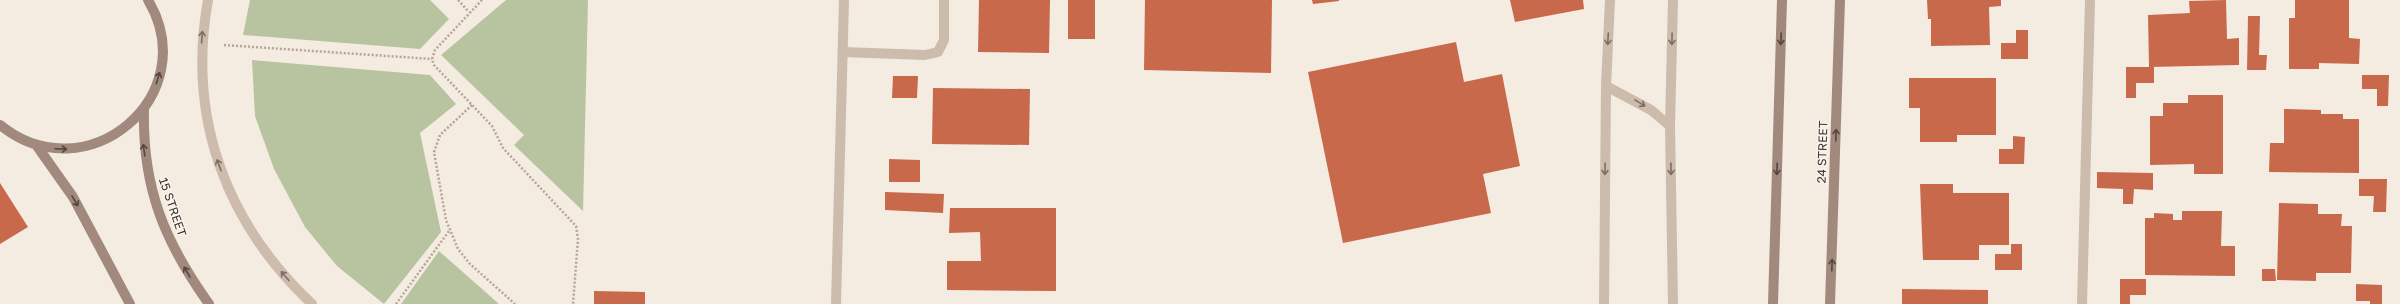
<svg xmlns="http://www.w3.org/2000/svg" width="2400" height="304" font-family="'Golos Text',sans-serif">
	<rect width="100%" height="100%" fill="#f4ebe1"/>
	<!-- green -->
	<path fill="#b8c4a0" d="M250,0H430L449,19L420,49L243,35Z
		M506,0H588L583,211L514,145L524,135L441,55Z
		M252,60L430,75L456,104L420,133L441,232L384,304L337,266L305,227L274,169L255,116Z
		M439,251L499,304H401Z"/>
	<!-- building -->
	<path fill="#c8694b" d="M979,0H1050L1049,53L978,52Z
		M1068,0H1095V39H1068Z
		M1145,0H1272L1271,73L1144,70Z
		M1312,0H1339V1L1313,4Z
		M1510,0H1583L1584,9L1515,22Z
		M1927,0H2001V6L1989,7L1990,45L1931,46V19H1928Z
		M2226,0L2227,39L2239,38V65L2149,67L2148,15L2190,13L2189,1Z
		M2295,0H2349V38L2360,39L2359,64L2319,63V69H2289V18H2295Z
		M2248,16H2260L2259,55H2267L2266,70H2247Z
		M2016,30H2028V59H2001V43H2016Z
		M1456,42L1464,82L1502,74L1520,166L1483,174L1491,213L1343,243L1308,72Z
		M2126,67H2154V83H2136V98H2126Z
		M2362,75H2389L2388,106H2377V89H2362Z
		M893,76H918L917,98H892Z
		M1909,78H1996V135H1957V142H1920V108H1909Z
		M933,88L1030,89L1029,145L932,144Z
		M2188,95H2223V174H2194V164L2150,165V116H2163V103H2188Z
		M2284,109L2321,110V114H2343V119H2359V173L2269,172L2270,143H2284Z
		M2013,136L2025,137L2024,164H1999V149H2013Z
		M889,159L920,160V182H889Z
		M2097,172L2153,173V190L2134,189L2133,204H2123V189L2097,188Z
		M2359,179H2387L2386,212H2373L2374,196H2359Z
		M0,183L28,227L0,244Z
		M1920,184H1953V193H2009V245H1979V260H1923Z
		M885,192L944,194L943,213L885,210Z
		M2279,203L2318,204V214H2342L2341,226H2352L2351,273H2316V281L2277,280Z
		M950,208H1056V291L947,290V261H981L980,232L949,233Z
		M2182,211H2222L2221,246H2235V276L2145,275V218H2154V213L2173,214V220H2182Z
		M2011,244H2022V270H1995V254H2011Z
		M2262,269H2275L2276,281H2262Z
		M2120,279H2146V295H2130V304H2120Z
		M2356,284L2382,285V304H2370V301H2356Z
		M1902,289L1988,290V304H1902Z
		M594,291L645,292V304H594Z"/>
	<g fill="none" stroke-linecap="round" stroke-linejoin="round">
		<!-- path -->
		<path stroke="#b9a596" stroke-width="2.5" stroke-dasharray="2 2" stroke-linecap="butt" d="M458,0L469,12
			M482,0L435,50L432,59L434,65L492,126L503,148L576,226L578,239L573,304
			M224,45L432,59
			M472,105L440,135L434,152L446,220L458,249L470,264L515,304
			M396,304L449,231"/>
		<!-- lane -->
		<path stroke="#cdbbac" stroke-width="10" d="M208,0C187,117 225,222 312,304
			M1673,0L1670,126L1673,304
			M843,52L925,55L938,52L944,40V0
			M1606,86L1651,110L1670,126
			M1604,304L1606,86L1610,0"/>
		<!-- street -->
		<path stroke="#cdbbac" stroke-width="10" d="M836,304L844,0
			M2082,304L2090,0"/>
		<!-- secondary -->
		<path stroke="#a18a7d" stroke-width="10" d="M144,109C142,187 164,241 209,304
			M0,125C86,195 205,96 148,0
			M37,146L73,197L130,304
			M1773,304L1782,0
			M1830,304L1840,0"/>
	</g>
	<!-- one-way arrows -->
	<defs><path id="oneway-shaft" d="M-6 0H5M1.5-3L5.5 0L1.5 3" fill="none" stroke-width="1.6" stroke-linecap="round" stroke-linejoin="round"/></defs>
	<g stroke="#7d6f65">
		<use href="#oneway-shaft" transform="translate(202 37) rotate(-86)"/>
		<use href="#oneway-shaft" transform="translate(1608 39) rotate(93)"/>
		<use href="#oneway-shaft" transform="translate(1672 39) rotate(91)"/>
		<use href="#oneway-shaft" transform="translate(1640 103) rotate(31)"/>
		<use href="#oneway-shaft" transform="translate(219 165) rotate(-110)"/>
		<use href="#oneway-shaft" transform="translate(1605 169) rotate(91)"/>
		<use href="#oneway-shaft" transform="translate(1671 169) rotate(89)"/>
		<use href="#oneway-shaft" transform="translate(285 276) rotate(-131)"/>
	</g>
	<g stroke="#544640">
		<use href="#oneway-shaft" transform="translate(1781 39) rotate(92)"/>
		<use href="#oneway-shaft" transform="translate(158 78) rotate(-73)"/>
		<use href="#oneway-shaft" transform="translate(1836 135) rotate(-88)"/>
		<use href="#oneway-shaft" transform="translate(61 149) rotate(2)"/>
		<use href="#oneway-shaft" transform="translate(144 150) rotate(-98)"/>
		<use href="#oneway-shaft" transform="translate(1777 169) rotate(92)"/>
		<use href="#oneway-shaft" transform="translate(75 201) rotate(60)"/>
		<use href="#oneway-shaft" transform="translate(1832 265) rotate(-88)"/>
		<use href="#oneway-shaft" transform="translate(187 272) rotate(-121)"/>
	</g>
	<g text-anchor="middle" dominant-baseline="central" stroke-width="3" stroke-linejoin="round" paint-order="stroke">
		<!-- street labels -->
		<g font-size="12" fill="#3b302b" stroke="#fbf5ee">
			<text transform="translate(1822 152) rotate(-88)">24 STREET</text>
			<text transform="translate(173 207) rotate(71)">15 STREET</text>
		</g>
	</g>
</svg>
